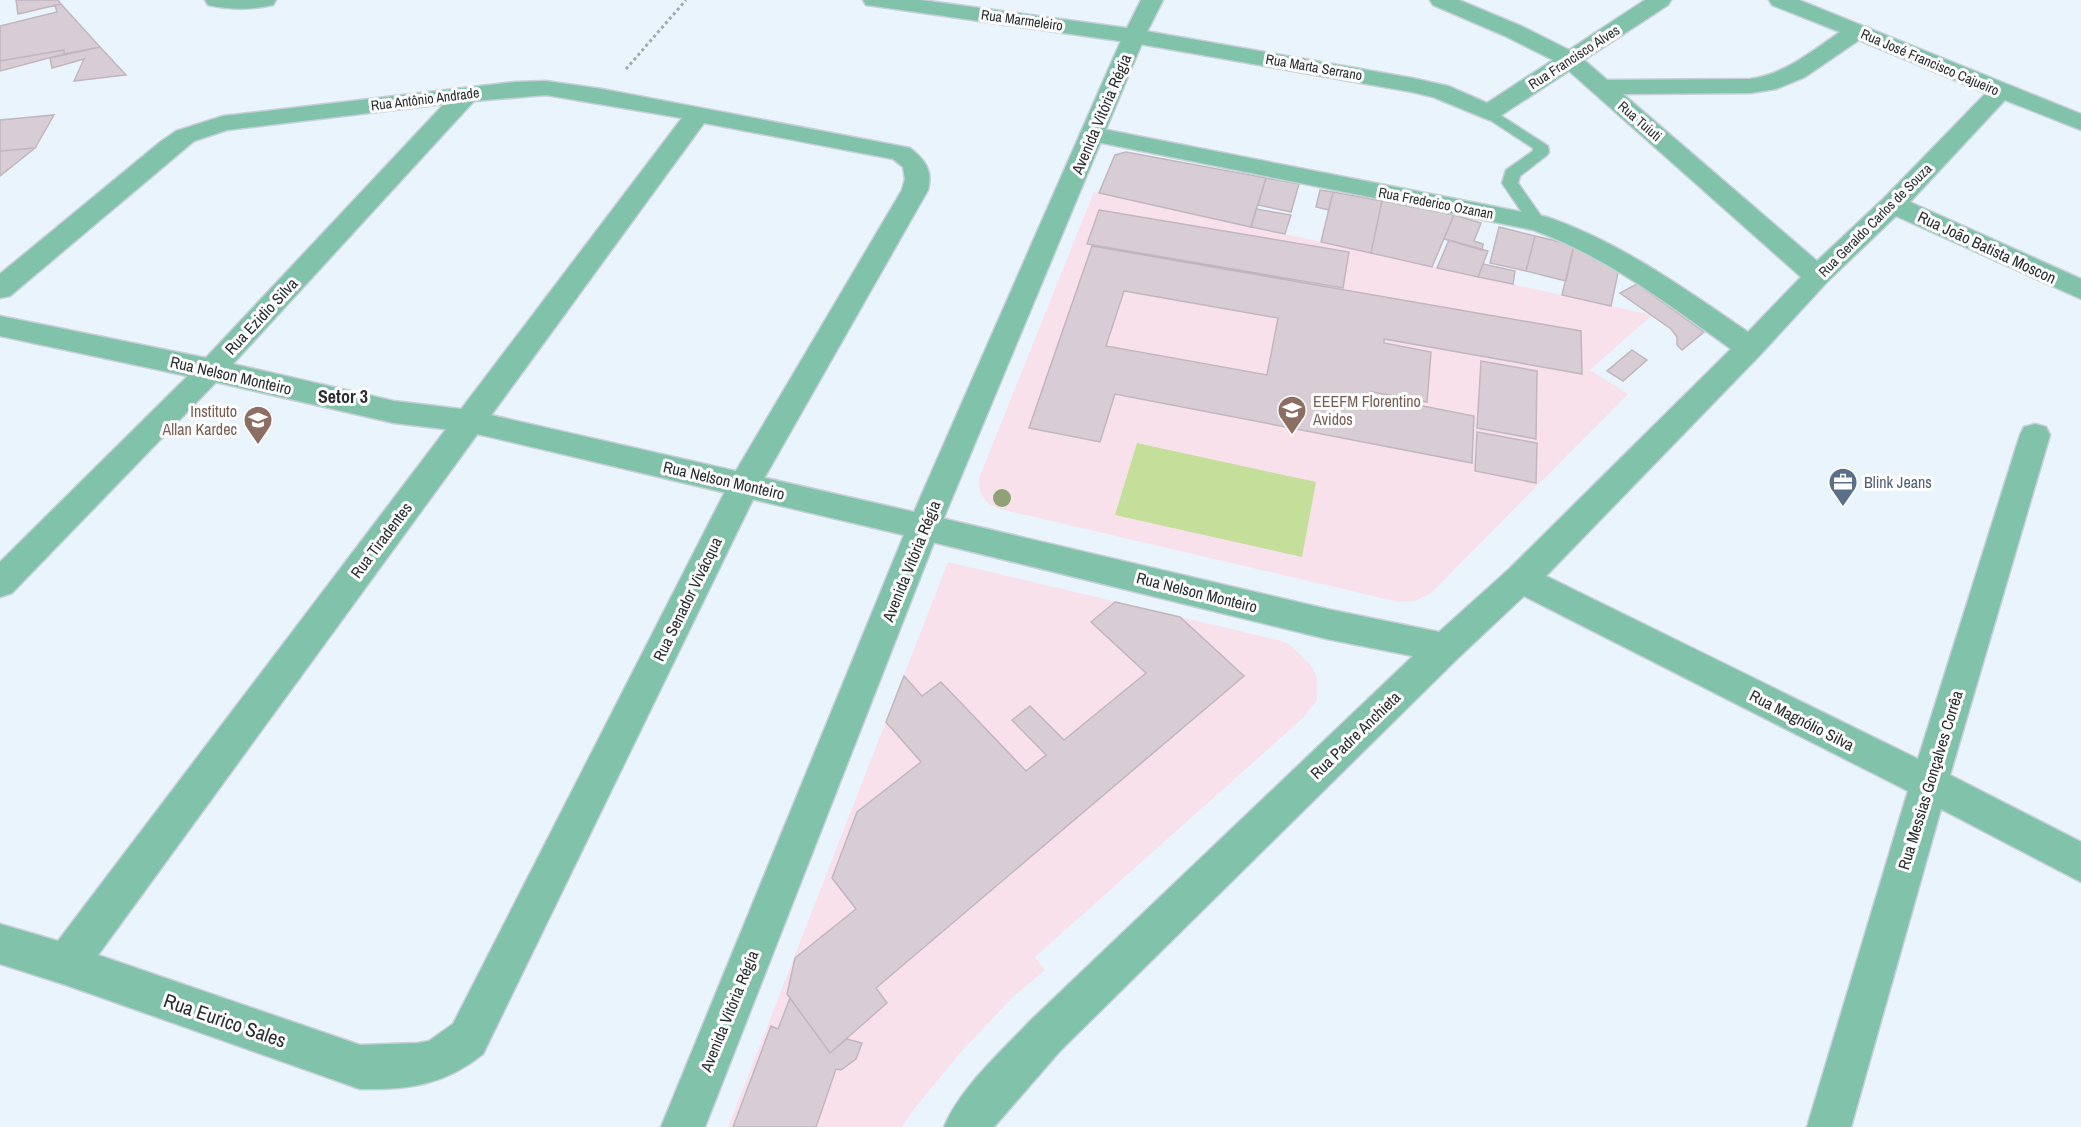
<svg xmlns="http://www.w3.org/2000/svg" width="2081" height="1127" font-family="'Archivo Narrow',sans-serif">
	<rect width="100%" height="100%" fill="#eaf4fd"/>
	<!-- education -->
	<path fill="#f9e1ec" d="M1094,192L1652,315L1590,370L1628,394L1431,593L1415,601L1399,602L1000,509L989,504L982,496L979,487V478Z
		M948,562L1282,641L1290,645L1311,665L1317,678V700L1303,718L1035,957L1045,970L1012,998L961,1052L914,1109L902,1127H728Z"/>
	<!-- green -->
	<path fill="#c3df9a" d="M1137,443L1316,482L1302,557L1115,515Z"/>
	<!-- building -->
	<path fill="#d8cdd5" stroke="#c1b6be" stroke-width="1.5" fill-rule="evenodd" d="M16,0H58L61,4L18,14Z
		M61,4L100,47L64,54V50L0,61V26L57,12L55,5Z
		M100,47L126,75L74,81L84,59L52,68L50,58Z
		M64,50V54L0,71V61Z
		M54,115L35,148L0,151V120Z
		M35,148L0,176V151Z
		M1126,152L1266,178L1251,227L1099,193L1115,155Z
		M1266,178L1299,184L1291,212L1258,205Z
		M1320,190L1333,192L1329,210L1316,207Z
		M1333,192L1382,201L1371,253L1321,242Z
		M1382,201L1454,215L1432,267L1371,253Z
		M1256,209L1291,215L1285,234L1251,227Z
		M1099,210L1349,252L1343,288L1087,244Z
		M1454,215L1481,223L1474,241L1483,244L1482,250L1444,239Z
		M1499,227L1535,236L1526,271L1490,263Z
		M1535,236L1574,245L1566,281L1526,271Z
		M1449,240L1488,251L1478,277L1437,268Z
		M1574,245L1619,268L1611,306L1562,295Z
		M1092,246L1581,331L1582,374L1384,339V343L1431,352L1427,402L1372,392V396L1474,416L1472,463L1115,394L1100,442L1029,428ZM1124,291L1278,318L1267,375L1106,346Z
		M1483,264L1515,271L1513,284L1478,277Z
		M1637,284L1704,332L1682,350L1677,345V337L1671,329L1620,293Z
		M1632,350L1647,360L1623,381L1607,371Z
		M1481,361L1537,371L1536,439L1477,428Z
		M1477,432L1537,443L1536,483L1475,471Z
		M1115,602L1180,617L1244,676L876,988L887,1003L830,1053L787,994L795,958L856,909L832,878L857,812L921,762L886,722L904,676L922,696L941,682L1026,771L1046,755L1012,720L1030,706L1064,740L1146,673L1091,622Z
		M790,998L830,1053L847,1039L862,1043L856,1059L841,1070L836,1069L816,1127H733L771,1026L778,1029Z"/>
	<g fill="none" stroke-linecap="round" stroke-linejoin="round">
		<!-- service casing -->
		<g stroke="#c7d0d8" stroke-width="3">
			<path id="service" d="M1489,108L1548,146L1549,152L1547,155L1520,176L1518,183L1546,223L1544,227H1532L1502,183L1506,170L1533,151V148L1484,116L1481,113L1484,110Z"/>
		</g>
		<!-- minor casing -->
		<g stroke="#c7d0d8" stroke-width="3">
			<path id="minor" d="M205,0H276L273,5C251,10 230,10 208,5Z
				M863,0H921L1134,29L1412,78L1448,86L1487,103L1553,60L1505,36L1433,5L1430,0H1459L1521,26L1569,50L1645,0H1671L1668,5L1584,60L1607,80L1750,79C1785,74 1811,52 1840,32L1772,5L1769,0H1799L2081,114V130L2005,100L1910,202L2081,279V299L1896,216L1827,282L1760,355L1546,576L1918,759L2020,435L2024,427L2035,424L2046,427L2050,435L1950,775L2081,842V882L1941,809L1851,1127H1807L1908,791L1524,596L1457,659L1060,1051L994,1127H944C960,1088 1001,1052 1030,1021L1413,656L1327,639L924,540L913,536L908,527L913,518L924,514L1327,609L1439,632L1509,569L1731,349C1668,304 1607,257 1533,230L1092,141L1083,139L1080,134L1083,129L1092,127L1547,217C1622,243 1683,288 1748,332L1801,277L1569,71L1497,118L1489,120L1433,97L1412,92L1134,43L874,6L866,5ZM1859,40L1986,93L1884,198L1817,261L1623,94L1750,93L1776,89L1805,77Z
				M546,81L602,89L910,148C925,160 933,170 928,190L758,489L483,1054C444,1085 409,1090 360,1089L66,985L0,964V924L58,941L682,118L546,95L474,101L221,377L12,593L0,597V562L201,363L444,104L227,130L194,141L10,296L0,298V274L159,143L176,131L223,116L515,82ZM704,123L893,159L903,167L905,179L902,190L733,476L453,1024L429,1041L418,1043L360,1045L98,955Z"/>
		</g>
		<!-- tertiary casing -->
		<g stroke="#c7d0d8" stroke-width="3">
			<path id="tertiary" d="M1141,0H1163L1145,36L940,527L705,1127H661L904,535L469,432L394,423L211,381L0,336V316L211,359L394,401L469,410L914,512L1123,36Z"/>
		</g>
		<!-- path -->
		<path stroke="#a2a9b0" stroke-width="3" stroke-dasharray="3 3" stroke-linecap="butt" d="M626,69L686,0"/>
		<!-- service -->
		<use href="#service" fill="#81c2ab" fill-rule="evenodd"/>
		<!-- minor -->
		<use href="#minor" fill="#81c2ab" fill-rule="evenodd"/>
		<!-- tertiary -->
		<use href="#tertiary" fill="#81c2ab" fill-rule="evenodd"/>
	</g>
	<!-- trees -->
	<circle fill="#8fa277" cx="1002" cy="498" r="9"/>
	<!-- icons -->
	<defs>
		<g id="school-pin" transform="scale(1.5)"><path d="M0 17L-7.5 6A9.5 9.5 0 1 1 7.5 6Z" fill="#8d6e63" stroke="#fff"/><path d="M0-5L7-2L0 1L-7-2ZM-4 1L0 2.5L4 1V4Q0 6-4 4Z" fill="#fff"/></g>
		<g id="office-pin" transform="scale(1.5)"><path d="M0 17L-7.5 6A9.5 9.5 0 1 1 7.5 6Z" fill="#5c6f8a" stroke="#fff"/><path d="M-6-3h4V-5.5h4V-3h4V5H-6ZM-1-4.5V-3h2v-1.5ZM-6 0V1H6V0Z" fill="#fff"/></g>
	</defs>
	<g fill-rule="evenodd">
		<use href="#school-pin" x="1292" y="410"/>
		<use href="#school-pin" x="258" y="420"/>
		<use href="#office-pin" x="1843" y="482"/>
	</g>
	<g text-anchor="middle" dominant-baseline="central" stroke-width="6" stroke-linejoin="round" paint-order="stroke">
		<!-- far-street labels -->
		<g font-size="14" fill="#2a2e31" stroke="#fff">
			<text transform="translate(1022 20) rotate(8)">Rua Marmeleiro</text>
			<text transform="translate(1574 57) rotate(-33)">Rua Francisco Alves</text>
			<text transform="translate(1930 62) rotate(23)">Rua José Francisco Cajueiro</text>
			<text transform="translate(1314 67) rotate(10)">Rua Marta Serrano</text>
			<text transform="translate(425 99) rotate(-7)">Rua Antônio Andrade</text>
			<text transform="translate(1640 121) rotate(41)">Rua Tuiuti</text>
			<text transform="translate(1436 203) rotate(11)">Rua Frederico Ozanan</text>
			<text transform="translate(1875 220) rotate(-45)">Rua Geraldo Carlos de Souza</text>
		</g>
		<!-- street labels -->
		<g font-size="16" fill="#2a2e31" stroke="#fff">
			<text transform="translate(1101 114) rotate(-67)">Avenida Vitória Régia</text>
			<text transform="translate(1987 247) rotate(25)">Rua João Batista Moscon</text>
			<text transform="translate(261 316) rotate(-47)">Rua Ezidio Silva</text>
			<text transform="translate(231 375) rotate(13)">Rua Nelson Monteiro</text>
			<text transform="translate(724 480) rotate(13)">Rua Nelson Monteiro</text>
			<text transform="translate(381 540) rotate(-53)">Rua Tiradentes</text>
			<text transform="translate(911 561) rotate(-68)">Avenida Vitória Régia</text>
			<text transform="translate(1197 592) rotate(14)">Rua Nelson Monteiro</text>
			<text transform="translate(687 599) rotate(-64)">Rua Senador Vivácqua</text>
			<text transform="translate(1802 720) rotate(27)">Rua Magnólio Silva</text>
			<text transform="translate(1355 735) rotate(-44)">Rua Padre Anchieta</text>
			<text transform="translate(1930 780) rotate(-73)">Rua Messias Gonçalves Corrêa</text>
			<text transform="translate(729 1011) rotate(-68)">Avenida Vitória Régia</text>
		</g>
		<!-- education labels -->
		<g font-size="16" fill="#785e54" stroke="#fff" text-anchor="start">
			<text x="1313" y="401">EEEFM Florentino<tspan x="1313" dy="18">Avidos</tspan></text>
			<text x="237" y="411" text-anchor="end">Instituto<tspan x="237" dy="18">Allan Kardec</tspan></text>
		</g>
		<!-- service labels -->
		<g font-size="16" fill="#4e5e75" stroke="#fff" text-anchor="start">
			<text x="1864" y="482">Blink Jeans</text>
		</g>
		<!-- neighbourhood labels -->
		<g font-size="18" font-weight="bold" fill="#2a2e31" stroke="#fff">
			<text x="343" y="396">Setor 3</text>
		</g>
		<!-- near-street labels -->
		<g font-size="20" fill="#2a2e31" stroke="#fff">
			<text transform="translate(225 1020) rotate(19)">Rua Eurico Sales</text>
		</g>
	</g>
</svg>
